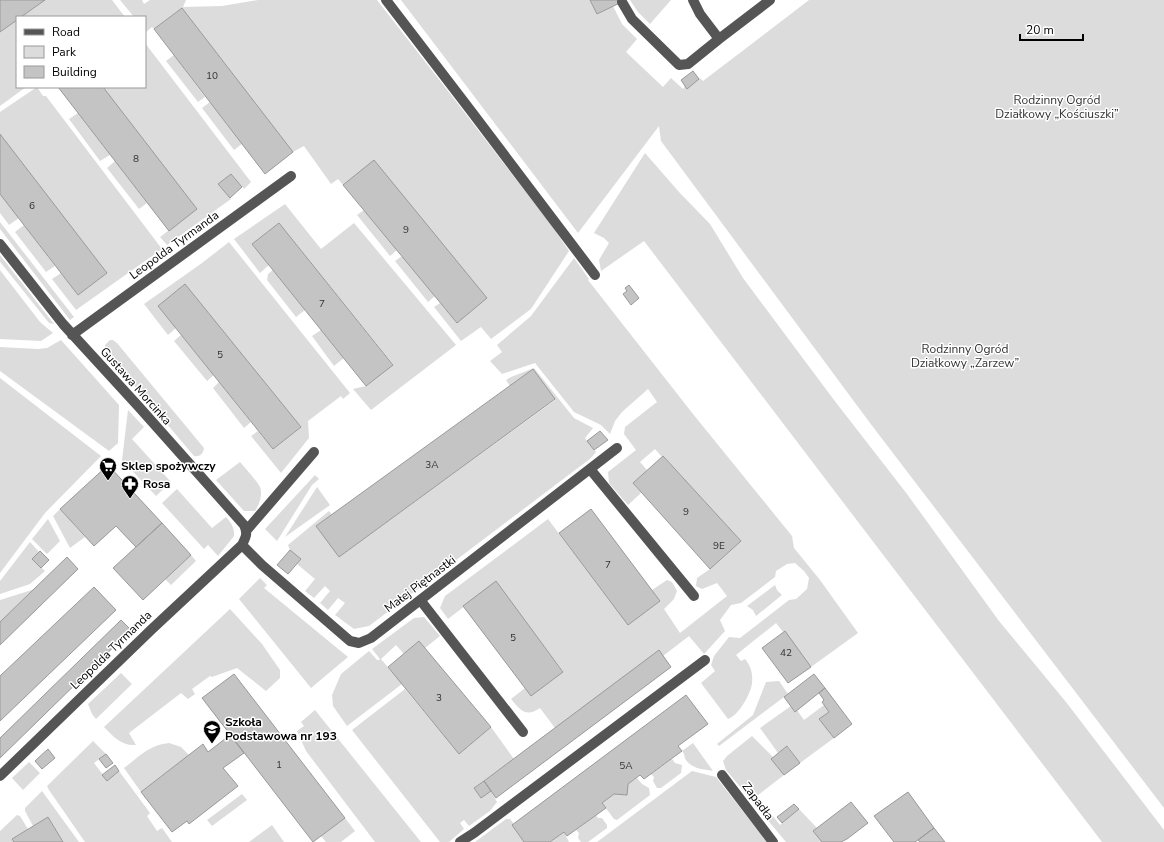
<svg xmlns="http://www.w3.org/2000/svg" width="1164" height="842" font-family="'Nunito Sans',sans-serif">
	<rect width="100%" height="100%" fill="#fff"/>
	<!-- green -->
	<path fill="#dcdcdc" d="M45,0H112L125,17H21Z
		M120,0H142L144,4L150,0H186L183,7L222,6L258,0H377L448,91L552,226L569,251L531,309L491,339L481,327L461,341L434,307L440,303L457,323L487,298L374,161L343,185L338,179L331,184L304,146L293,152L182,8L154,29L152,27L146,32L145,17H134Z
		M401,0H590L597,14L613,6L622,24L637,39L626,52L663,87L671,78L683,89L685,86L687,88L700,78L703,81L809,0H1164V808L870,423L661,141L659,126L578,233Z
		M630,0H671L650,24L638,12Z
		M17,20V87H26L0,106V32Z
		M145,43L251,182L244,189L231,174L218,184L231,199L167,245L160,237L197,209L103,87H145Z
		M174,55L205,97L198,102L166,61Z
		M37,87L43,96H46L162,249L76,310L52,279L61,273L78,295L107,273L0,134V112Z
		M210,102L242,144L234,150L202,108Z
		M78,113L110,155L100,161L69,119Z
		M645,153L679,192L710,224L743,278L834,400L907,494L999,621L1066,702L1164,830V842H1102L644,241L601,271L599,260L609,243L604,238L594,233Z
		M115,161L147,203L139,209L107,168Z
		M0,194L19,218L9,225L0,213Z
		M285,204L321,249L354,223L456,345L371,410L353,389L366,386L393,364L279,223L252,244L269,265L260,273L234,239Z
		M364,210L397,250L390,256L357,215Z
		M0,222L74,317L70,320L0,229Z
		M24,225L55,266L46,272L15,232Z
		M229,242L350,393L343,399L341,396L308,421L309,438L281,473L251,436L258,431L273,449L301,427L185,284L158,306L176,328L168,335L144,304L202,263Z
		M0,255L54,324L49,323L1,263L0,261Z
		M402,256L435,296L428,302L395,261Z
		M574,258L589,279L588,280L693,414L792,536L794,548L820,580L858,633L811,667L776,623L736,655L741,661L745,659C751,666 753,674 752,683C751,694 738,716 728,719L701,683L715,671L711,665L714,656L729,637L740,638L789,600L796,599L807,589L809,578L804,571L795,563L787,564L776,571L775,577L741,603L731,605L720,620L725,631L704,654L689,636L663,656L555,728L540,708C526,718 520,710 511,699L525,688L531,696L563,671L496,582L448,619L440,608L445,596L548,519L628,625L660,601L652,590L667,580L672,582L677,591L674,599L664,609L680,633L727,596L717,583L702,589L696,586L697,578L710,569L741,541L663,456L662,457L655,449L640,462L647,470L633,483L641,493L628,505L609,483L608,472L636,450L624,434L625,427L657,402L648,389L622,412L615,421L610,434L601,425L574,412L535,363L502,374L490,361L502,352L497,345L531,316Z
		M0,270L40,322L53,333L41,341L0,339Z
		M273,270L305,310L296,317L267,280L268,274Z
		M321,330L344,358L334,366L312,336Z
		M181,335L214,375L207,381L174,341Z
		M61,340L119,405L118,443L109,451L0,371V347L38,349L47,348Z
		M110,340H113L117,343L204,448C203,454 200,457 194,456L106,352L105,345Z
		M534,368L574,418L593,428L585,438L596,452L591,458L369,626L354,629L335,615L345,603L338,598L328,610L320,603L330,591L325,586L314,598L305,591L315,579L297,564L301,559L290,550L288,545L329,511L332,515L317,526L339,557L555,400L533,369L510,386L506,380L511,377Z
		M0,378L101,456L45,513L0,573Z
		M219,382L251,422L244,428L213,388Z
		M128,410L144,427L132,439L171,482L156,496L122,460Z
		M240,462C244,467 258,482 260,487C263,495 259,505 255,511H244L216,480Z
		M315,475L319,479L312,485L277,541L265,529Z
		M317,487L330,505L285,537Z
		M177,489L212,528L226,517C231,522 235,529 234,536L218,556L208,545L204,549L162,503Z
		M60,509L85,537L70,548L53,516Z
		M48,519L60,541L47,554L32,539Z
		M30,542L39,552L32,559L45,571L30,584L0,594V581Z
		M191,555L196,561L171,585L165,579Z
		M260,578L267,585L264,588L348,657L311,688L239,599Z
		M775,585L777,590L782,595L756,616L753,610L747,606Z
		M35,589L0,622V600Z
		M230,609L262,644L280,670V678L266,691L237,668L212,677L210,676L192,689L195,694L188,699L181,693L129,733L136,745C121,746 114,737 104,727Z
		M424,617L440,636L425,648L419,641L404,654L396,645L381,659L402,684L347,726L333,706L332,695L341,674L369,651L377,660H379L380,659L372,649L414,618Z
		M121,673L132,684L96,719L92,714L88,704Z
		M779,681L788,694L719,746L717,744L753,715L766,682Z
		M405,689L459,754L491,727L514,759L474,788L481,798L491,791L497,802L490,811L469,826L464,820L460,823L464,829L449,842H440L352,730Z
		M824,705L829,712L820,719L834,738L800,763L788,746L778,753L760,728L791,706L797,710L804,720Z
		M315,710L421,842H375L306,751L297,731L304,726L301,722Z
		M752,736L773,757L772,759L784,775L757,796L780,825L799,809L817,828L822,842H786L726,770L723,761L727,756Z
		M93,741L106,754L94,763L107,780L119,771L150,813L147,816L157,831L162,828L172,842H85L49,790L47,786Z
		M169,743L181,747L189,755L141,792L124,768C140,756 149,745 169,743Z
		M693,743L713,771C703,769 692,769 686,760C684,757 685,754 682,751Z
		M672,759L675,763L682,765L681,773L661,788H657L653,781L654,777L651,774Z
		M29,762L40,773L23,790L12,778Z
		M692,771L716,777L767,842H597Z
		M637,778L642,784L649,788L650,795L617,820L614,819L602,803L614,794L626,795L628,784Z
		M42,791L79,842H63L48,817L33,826L25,811V808Z
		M242,794L247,800L212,826L207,820Z
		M17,815L20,816L28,829L12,839L14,842H0V831Z
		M596,815L598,818H602L607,825V828L588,842H581L578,838L579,833L576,830Z
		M345,818L355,831L341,842H326L321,836Z
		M506,819H510L514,824L512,825L524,842H475Z
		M272,825L284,842H249Z
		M564,832L569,842H551Z"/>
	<!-- building -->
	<path fill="#c4c4c4" stroke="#999" d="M0,0H45L21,17H17V20L0,32Z
		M590,0H626L597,14Z
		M182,8L293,152L265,174L154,29Z
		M693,71L699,79L687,89L681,80Z
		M58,87H103L197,209L169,231Z
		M0,134L107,273L78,295L0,194Z
		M374,160L487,298L457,323L343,185Z
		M231,174L242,187L230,198L218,184Z
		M279,223L393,365L366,386L252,244Z
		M185,284L301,427L273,449L158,306Z
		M629,285L639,298L631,305L623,294L627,291L625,288Z
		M533,369L555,399L339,557L316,526Z
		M600,431L608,440L594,450L587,441Z
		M663,456L741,541L710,569L633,483Z
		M108,465L162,523L136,547L116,526L94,546L60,509Z
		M591,509L660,601L628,625L559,533Z
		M162,523L191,555L143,600L113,568Z
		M290,550L301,559L288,574L277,565Z
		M40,551L49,560L41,568L32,559Z
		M67,557L78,569L0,645V622Z
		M496,581L563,672L531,696L463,606Z
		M94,587L116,610L0,721V676Z
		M121,620L131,630L0,758V738Z
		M785,631L811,667L788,683L762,648Z
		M419,641L491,727L459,754L388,667Z
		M659,650L671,667L496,798L484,781Z
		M234,674L345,818L313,842L202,698Z
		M814,674L825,688L795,712L784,697Z
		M825,688L852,724L834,738L819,719L829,712L822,702L824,700L819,693Z
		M686,695L708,724L678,746L682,751L644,779L640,775L628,784L627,795L614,794L602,803L606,808L567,836L564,832L550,842H524L512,825Z
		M230,735L244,753L223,768L238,786L189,824L187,821L172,832L141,792L203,744L208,752Z
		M787,746L800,763L784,775L771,759Z
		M48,749L55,758L42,769L35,761Z
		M106,754L113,763L106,768L99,759Z
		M115,765L119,771L107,781L102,775Z
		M484,781L491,791L481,798L474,788Z
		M908,792L934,828L915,842H894L874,816Z
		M851,802L868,823L847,839L841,842H822L813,831Z
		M794,804L799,809L782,823L777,817Z
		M48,817L63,842H14L12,839Z
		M934,828L945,842H920L918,840Z"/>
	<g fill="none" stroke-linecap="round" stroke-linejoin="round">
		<!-- minor -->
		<path stroke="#555" stroke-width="10" d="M386,0L471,111L595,275
			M693,0L700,14L719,39L770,0
			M622,2L632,19L679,65L688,64L719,39
			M0,244L63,324L139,407L244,525C248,533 246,537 242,545L152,629L0,776
			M72,335L291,176
			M590,469L694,596
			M246,531L314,452
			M242,545L262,565L350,641L359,643L371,638L617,448
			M421,601L523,732
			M722,775L773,842
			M460,842L474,833L705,660"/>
	</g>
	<!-- icons -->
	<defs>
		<g id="supermarket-pin" transform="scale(0.9)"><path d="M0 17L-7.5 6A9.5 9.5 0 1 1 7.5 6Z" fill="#000" stroke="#fff"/><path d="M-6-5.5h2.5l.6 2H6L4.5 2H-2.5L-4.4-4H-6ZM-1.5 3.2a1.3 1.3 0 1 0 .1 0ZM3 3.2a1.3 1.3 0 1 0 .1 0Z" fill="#fff"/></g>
		<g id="pharmacy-pin" transform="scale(0.9)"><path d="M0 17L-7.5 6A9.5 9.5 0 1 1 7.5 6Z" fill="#000" stroke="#fff"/><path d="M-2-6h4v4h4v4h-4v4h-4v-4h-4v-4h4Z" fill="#fff"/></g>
		<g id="school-pin" transform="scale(0.9)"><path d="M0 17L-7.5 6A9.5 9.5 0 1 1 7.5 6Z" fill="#000" stroke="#fff"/><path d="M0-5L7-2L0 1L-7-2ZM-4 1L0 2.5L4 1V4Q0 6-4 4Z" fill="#fff"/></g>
	</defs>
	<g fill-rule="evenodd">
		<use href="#supermarket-pin" x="108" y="466"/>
		<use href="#pharmacy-pin" x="130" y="484"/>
		<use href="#school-pin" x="212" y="729"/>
	</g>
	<g text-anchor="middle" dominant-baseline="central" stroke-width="3" stroke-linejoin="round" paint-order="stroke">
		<!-- number labels -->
		<g font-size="10" fill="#313131">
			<text x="212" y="76">10</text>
			<text x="136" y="159">8</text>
			<text x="32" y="206">6</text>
			<text x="406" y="230">9</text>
			<text x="322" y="304">7</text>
			<text x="220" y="355">5</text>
			<text x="432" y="465">3A</text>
			<text x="686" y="512">9</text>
			<text x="719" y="546">9E</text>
			<text x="608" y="565">7</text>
			<text x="513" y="638">5</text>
			<text x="786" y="653">42</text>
			<text x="439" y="698">3</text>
			<text x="279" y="765">1</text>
			<text x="626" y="766">5A</text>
		</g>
		<!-- park labels -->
		<g font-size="12" fill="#333" stroke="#fff">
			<text x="1057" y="100">Rodzinny Ogród<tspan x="1057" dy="14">Działkowy „Kościuszki”</tspan></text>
			<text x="965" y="349">Rodzinny Ogród<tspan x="965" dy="14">Działkowy „Zarzew”</tspan></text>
		</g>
		<!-- street labels -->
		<g font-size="12" fill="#000" stroke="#fff">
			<text transform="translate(174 245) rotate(-36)">Leopolda Tyrmanda</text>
			<text transform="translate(136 386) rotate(48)">Gustawa Morcinka</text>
			<text transform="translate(420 584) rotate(-37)">Małej Piętnastki</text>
			<text transform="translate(111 650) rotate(-44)">Leopolda Tyrmanda</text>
			<text transform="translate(758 801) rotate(53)">Zapadła</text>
		</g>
		<!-- poi labels -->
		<g font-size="12" font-weight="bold" fill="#000" stroke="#fff" text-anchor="start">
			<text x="121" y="466">Sklep spożywczy</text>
			<text x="143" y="484">Rosa</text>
			<text x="225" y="722">Szkoła<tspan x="225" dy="14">Podstawowa nr 193</tspan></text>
		</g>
	</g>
	<!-- legend -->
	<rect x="16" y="16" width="130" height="72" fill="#ffffff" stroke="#999999"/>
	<rect x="24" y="29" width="20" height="6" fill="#555555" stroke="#999999"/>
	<text x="52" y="36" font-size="12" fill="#000000">Road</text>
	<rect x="24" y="46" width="20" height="12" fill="#dcdcdc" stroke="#999999"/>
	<text x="52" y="56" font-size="12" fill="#000000">Park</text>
	<rect x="24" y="66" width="20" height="12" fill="#c4c4c4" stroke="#999999"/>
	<text x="52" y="76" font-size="12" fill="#000000">Building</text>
	<!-- scale -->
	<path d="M1020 34v6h63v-6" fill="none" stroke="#000000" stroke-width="2"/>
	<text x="1026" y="34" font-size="12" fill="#000000" stroke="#ffffff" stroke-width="3" paint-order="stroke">20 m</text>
</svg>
